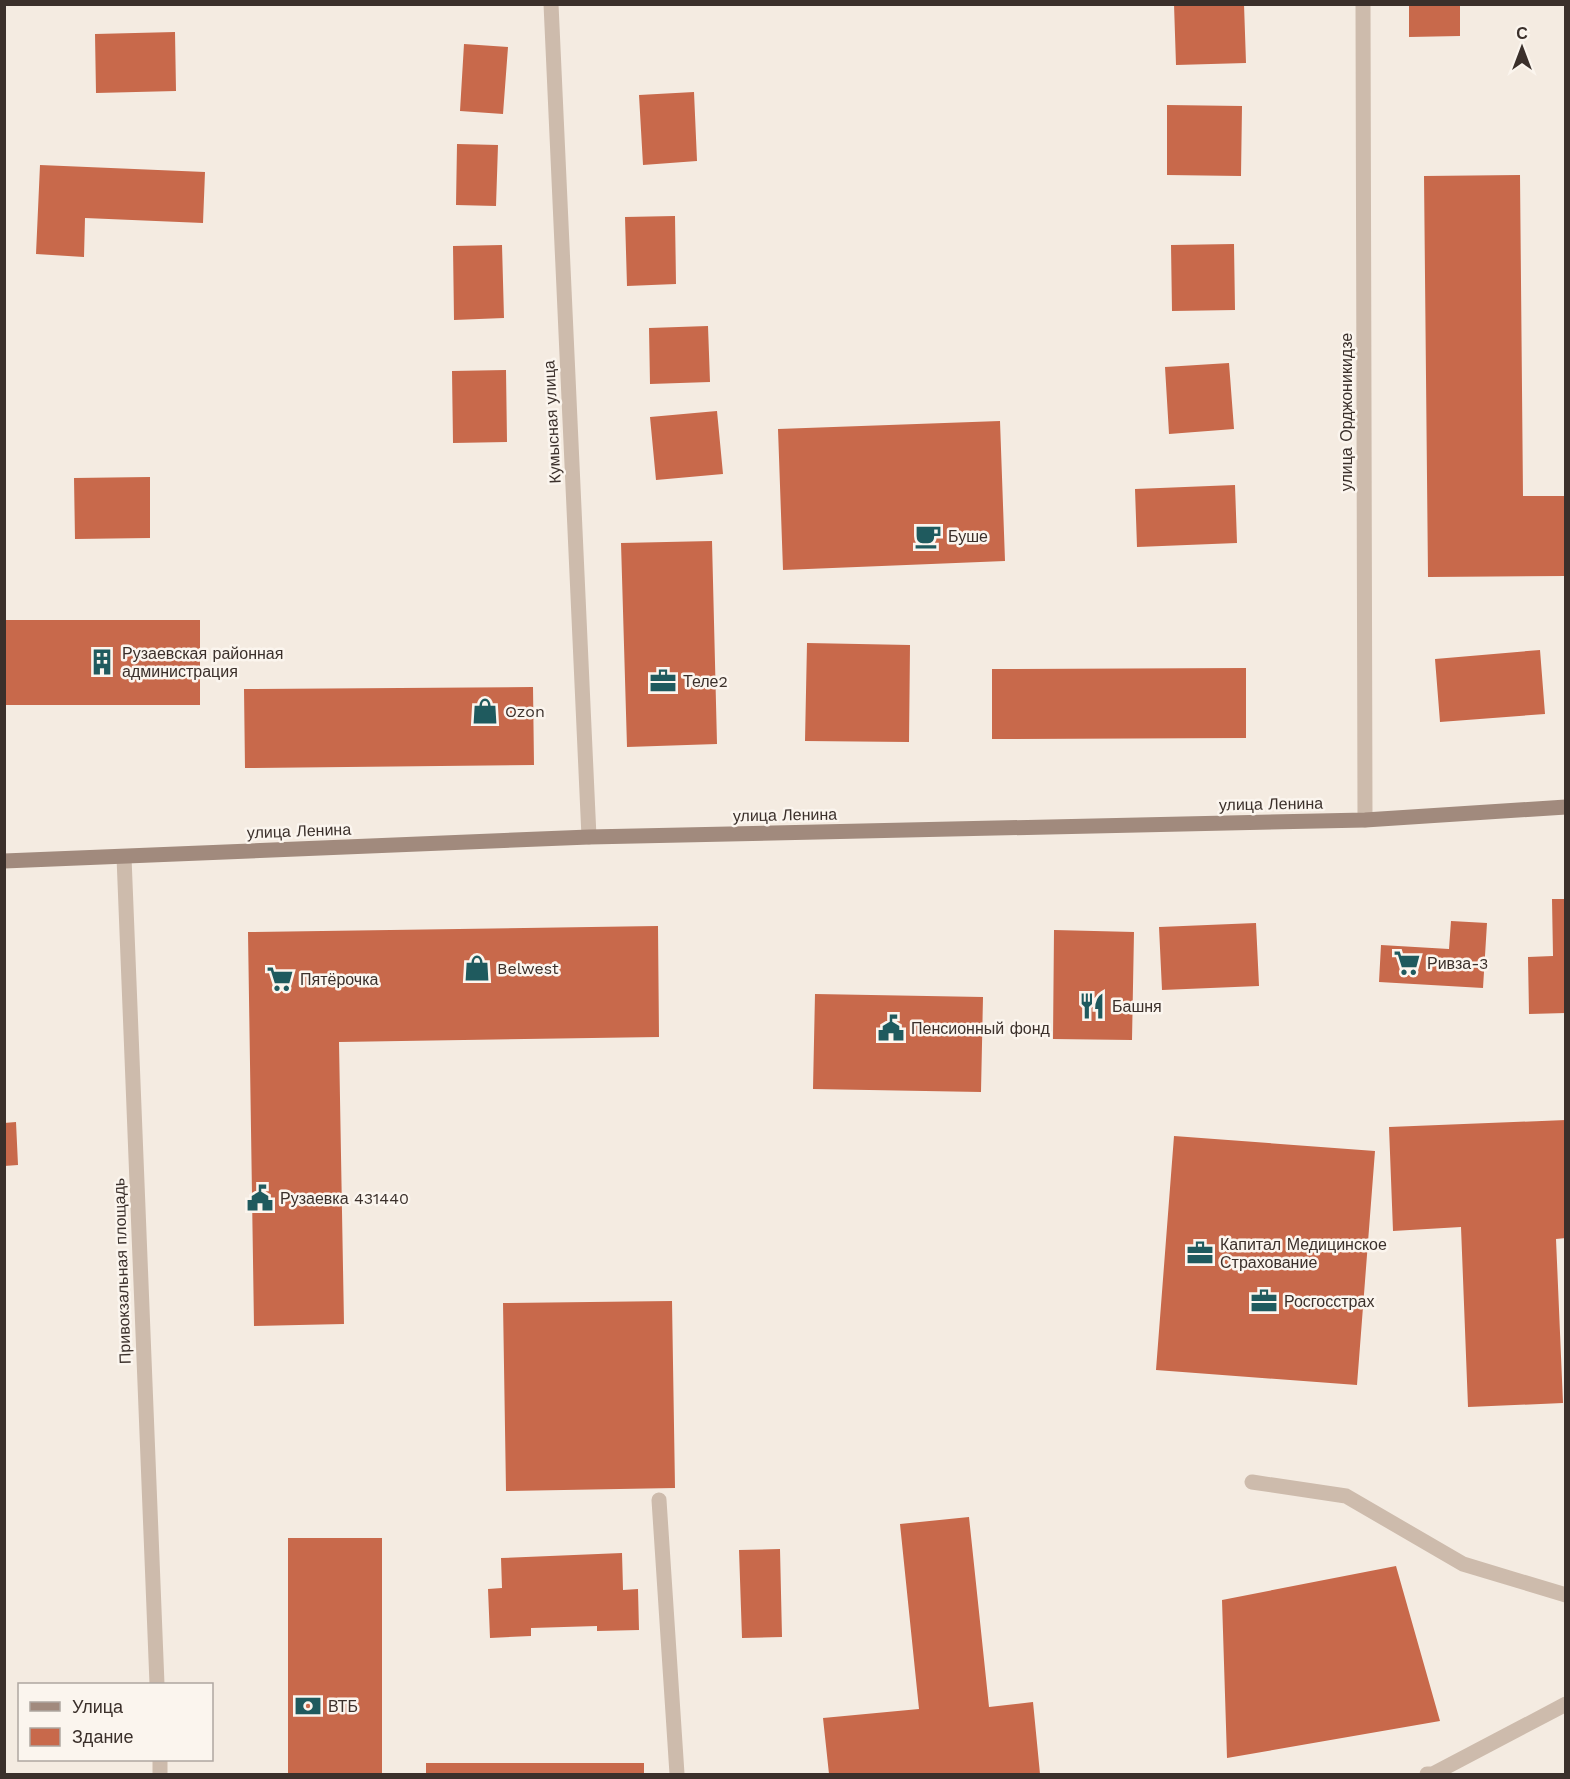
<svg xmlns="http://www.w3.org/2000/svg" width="1570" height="1779" font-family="'Work Sans',sans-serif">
	<rect width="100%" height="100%" fill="#f4ebe1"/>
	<!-- building -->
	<path fill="#c8694b" d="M1174,4H1244L1246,63L1176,65Z
		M1409,4H1460V36L1409,37Z
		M175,32L176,91L96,93L95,34Z
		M464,44L508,47L503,114L460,111Z
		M694,92L697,161L643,165L639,95Z
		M1167,105L1242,106L1241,176L1167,175Z
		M457,144L498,145L496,206L456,205Z
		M40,165L205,172L203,223L85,218L84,257L36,254Z
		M1520,175L1523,496H1566V576L1428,577L1424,176Z
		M675,216L676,284L627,286L625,217Z
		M1234,244L1235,310L1172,311L1171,245Z
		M502,245L504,318L454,320L453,246Z
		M708,326L710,382L650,384L649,328Z
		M1229,363L1234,429L1169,434L1165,367Z
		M506,370L507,442L453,443L452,371Z
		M717,411L723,474L656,480L650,417Z
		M1000,421L1005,561L783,570L778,429Z
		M150,477V538L75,539L74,478Z
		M1235,485L1237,543L1137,547L1135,489Z
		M712,541L717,744L627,747L621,543Z
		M4,620H200V705H4Z
		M807,643L910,645L909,742L805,741Z
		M1540,650L1545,714L1440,722L1435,659Z
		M1246,668V738L992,739V669Z
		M533,687L534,765L245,768L244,689Z
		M1552,899H1566V1013L1529,1014L1528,957L1553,956Z
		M1451,921L1487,923L1483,988L1379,982L1381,945L1449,949Z
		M1256,923L1259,986L1162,990L1159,927Z
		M658,926L659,1037L339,1042L344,1324L254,1326L248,932Z
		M1054,930L1134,932L1132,1040L1053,1039Z
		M815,994L983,997L981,1092L813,1089Z
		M1566,1120V1238L1556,1239L1563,1403L1468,1407L1461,1227L1393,1231L1389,1127Z
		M16,1122L18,1165L4,1166V1123Z
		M1174,1136L1375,1151L1357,1385L1156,1370Z
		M672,1301L675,1488L506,1491L503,1303Z
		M969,1517L989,1707L1033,1702L1040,1774H829L823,1718L919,1709L900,1524Z
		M288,1538H382V1774H288Z
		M780,1549L782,1637L742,1638L739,1550Z
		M622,1553L623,1590L638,1589L639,1630L597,1631V1626L531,1628V1636L490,1638L488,1589L502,1588L501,1558Z
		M1396,1566L1440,1721L1227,1758L1222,1600Z
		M426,1763H644V1774H426Z"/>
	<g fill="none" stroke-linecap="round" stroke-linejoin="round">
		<!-- lane -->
		<path stroke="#cdbbac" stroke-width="15" d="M1252,1482L1346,1496L1463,1564L1566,1595
			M659,1500L677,1774"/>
		<!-- street -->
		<path stroke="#cdbbac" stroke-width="15" d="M551,4L589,837
			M1363,4L1365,820
			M124,857L157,1684
			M160,1760V1774
			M1427,1774H1433L1566,1704"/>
		<!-- secondary -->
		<path stroke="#a18a7d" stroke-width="15" d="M4,861L589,837L1365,820L1566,807"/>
	</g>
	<!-- icons -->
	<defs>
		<g id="cafe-bare" transform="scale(2.07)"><path d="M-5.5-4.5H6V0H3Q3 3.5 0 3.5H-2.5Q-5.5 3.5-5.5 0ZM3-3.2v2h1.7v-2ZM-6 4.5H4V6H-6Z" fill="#1f5a5e" stroke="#fbf5ee" stroke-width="2.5" paint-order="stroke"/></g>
		<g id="building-bare" transform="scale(2.07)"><path d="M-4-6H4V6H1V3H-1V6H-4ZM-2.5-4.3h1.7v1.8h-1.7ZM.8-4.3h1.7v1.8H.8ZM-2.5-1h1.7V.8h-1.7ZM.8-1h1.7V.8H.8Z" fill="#1f5a5e" stroke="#fbf5ee" stroke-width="2.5" paint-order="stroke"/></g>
		<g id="office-bare" transform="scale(2.07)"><path d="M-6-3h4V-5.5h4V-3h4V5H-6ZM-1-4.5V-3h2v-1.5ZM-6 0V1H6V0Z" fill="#1f5a5e" stroke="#fbf5ee" stroke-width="2.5" paint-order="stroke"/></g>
		<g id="shop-bare" transform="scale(2.07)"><path d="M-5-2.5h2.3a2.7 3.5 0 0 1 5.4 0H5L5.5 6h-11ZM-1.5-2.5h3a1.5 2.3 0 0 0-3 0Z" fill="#1f5a5e" stroke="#fbf5ee" stroke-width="2.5" paint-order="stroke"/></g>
		<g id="supermarket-bare" transform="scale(2.07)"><path d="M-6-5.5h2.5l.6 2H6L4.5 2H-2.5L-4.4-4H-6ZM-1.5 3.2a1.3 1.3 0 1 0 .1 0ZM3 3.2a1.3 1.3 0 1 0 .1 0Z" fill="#1f5a5e" stroke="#fbf5ee" stroke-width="2.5" paint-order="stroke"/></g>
		<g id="restaurant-bare" transform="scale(2.07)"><path d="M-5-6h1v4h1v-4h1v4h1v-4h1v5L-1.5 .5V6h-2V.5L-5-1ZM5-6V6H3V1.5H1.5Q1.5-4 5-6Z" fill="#1f5a5e" stroke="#fbf5ee" stroke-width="2.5" paint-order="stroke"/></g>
		<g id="civic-bare" transform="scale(2.07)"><path d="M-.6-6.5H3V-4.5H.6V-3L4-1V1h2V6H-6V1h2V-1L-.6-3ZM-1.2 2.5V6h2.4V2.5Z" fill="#1f5a5e" stroke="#fbf5ee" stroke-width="2.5" paint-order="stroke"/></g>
		<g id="bank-bare" transform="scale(2.07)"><path d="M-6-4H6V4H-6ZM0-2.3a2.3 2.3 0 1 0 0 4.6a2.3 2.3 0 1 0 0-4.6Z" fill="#1f5a5e" stroke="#fbf5ee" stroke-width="2.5" paint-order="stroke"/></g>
	</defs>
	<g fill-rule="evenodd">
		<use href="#cafe-bare" x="928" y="536"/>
		<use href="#building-bare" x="102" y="662"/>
		<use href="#office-bare" x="663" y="681"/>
		<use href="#shop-bare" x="485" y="711"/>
		<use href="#supermarket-bare" x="1407" y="963"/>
		<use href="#shop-bare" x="477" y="968"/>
		<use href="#supermarket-bare" x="280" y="979"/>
		<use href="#restaurant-bare" x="1092" y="1006"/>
		<use href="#civic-bare" x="891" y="1028"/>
		<use href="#civic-bare" x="260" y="1198"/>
		<use href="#office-bare" x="1200" y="1253"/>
		<use href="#office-bare" x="1264" y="1301"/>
		<use href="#bank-bare" x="308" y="1706"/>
	</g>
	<g text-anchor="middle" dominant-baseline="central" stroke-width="5" stroke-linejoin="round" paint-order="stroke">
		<!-- street labels -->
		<g font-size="16" fill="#3b302b" stroke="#fbf5ee">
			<text transform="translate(1346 412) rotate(-90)">улица Орджоникидзе</text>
			<text transform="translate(552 422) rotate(-93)">Кумысная улица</text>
			<text transform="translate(1271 804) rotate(-1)">улица Ленина</text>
			<text transform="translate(785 815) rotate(-1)">улица Ленина</text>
			<text transform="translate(299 831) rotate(-2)">улица Ленина</text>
			<text transform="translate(122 1271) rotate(-92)">Привокзальная площадь</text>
		</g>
		<!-- poi labels -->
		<g font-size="16" fill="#3b302b" stroke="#fbf5ee" text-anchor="start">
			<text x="948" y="536">Буше</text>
			<text x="122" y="653">Рузаевская районная<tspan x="122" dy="18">администрация</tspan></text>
			<text x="683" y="681">Теле2</text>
			<text x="505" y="711">Ozon</text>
			<text x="1427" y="963">Ривза-3</text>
			<text x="497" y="968">Belwest</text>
			<text x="300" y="979">Пятёрочка</text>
			<text x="1112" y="1006">Башня</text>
			<text x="911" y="1028">Пенсионный фонд</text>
			<text x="280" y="1198">Рузаевка 431440</text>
			<text x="1220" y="1244">Капитал Медицинское<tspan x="1220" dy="18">Страхование</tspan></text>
			<text x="1284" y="1301">Росгосстрах</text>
			<text x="328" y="1706">ВТБ</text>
		</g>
	</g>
	<!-- border -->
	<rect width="1570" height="1779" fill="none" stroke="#3b302b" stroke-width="12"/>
	<!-- legend -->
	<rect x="18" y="1683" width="195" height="78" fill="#fbf5ee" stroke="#aea6a0" stroke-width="1.5"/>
	<rect x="30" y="1702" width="30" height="9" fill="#a18a7d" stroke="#aea6a0" stroke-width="1.5"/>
	<text x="72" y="1713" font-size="18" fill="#3b302b">Улица</text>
	<rect x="30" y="1728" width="30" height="18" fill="#c8694b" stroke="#aea6a0" stroke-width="1.5"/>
	<text x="72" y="1743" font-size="18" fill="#3b302b">Здание</text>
	<!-- north arrow -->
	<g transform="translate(1522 48)" stroke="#fbf5ee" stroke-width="4.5" paint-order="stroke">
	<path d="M0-4.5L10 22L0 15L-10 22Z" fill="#3b302b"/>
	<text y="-9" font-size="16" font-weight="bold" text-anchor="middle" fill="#3b302b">С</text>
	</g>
</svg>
